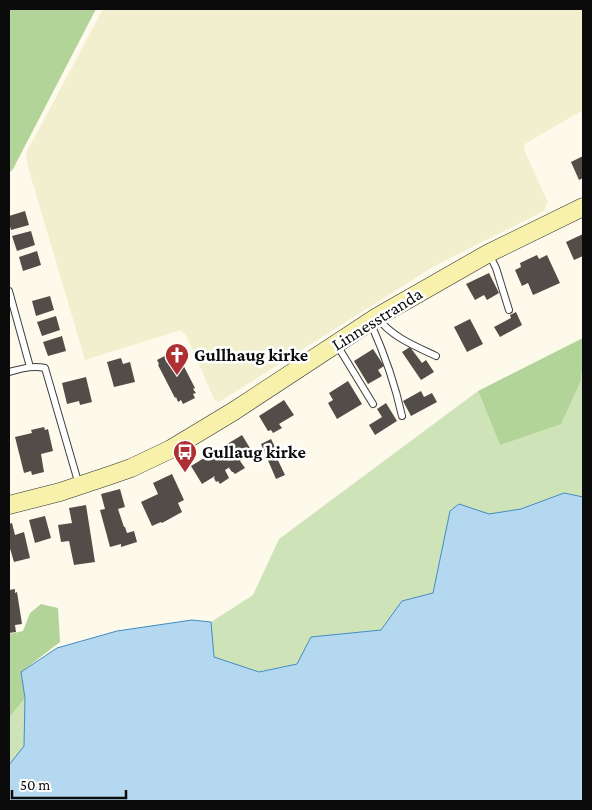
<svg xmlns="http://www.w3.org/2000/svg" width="592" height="810" font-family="'Crimson Pro',serif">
	<rect width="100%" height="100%" fill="#fdfaeb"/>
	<!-- farmland -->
	<path fill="#f1efce" d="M103,9H583V110L525,144L524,150L548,202L544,211L436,265L219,402L215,401L187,337L181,330L85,360L28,167L26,153Z"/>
	<!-- green -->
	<path fill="#cee4b8" d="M583,360V497L564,493L521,509L489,514L459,504L450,511L433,593L402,601L381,630L311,637L297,664L259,672L214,657L211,622L253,595L279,539L478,391L500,445L581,380Z
		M25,698L24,746L9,765V718Z"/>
	<!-- forest -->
	<path fill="#b2d499" d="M9,9H96L13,169L9,173Z
		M583,338V360L581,380L561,424L500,445L478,391Z
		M41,604L58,608L60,642L21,672L25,698L9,718V634L23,631L30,613Z"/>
	<!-- water -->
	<path fill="#b4d8f0" stroke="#428bc1" d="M564,493L583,497V801H9V765L24,746L25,698L21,672L57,648L117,631L192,620L211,622L214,657L259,672L297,664L311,637L381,630L402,601L433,593L450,511L459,504L489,514L521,509Z"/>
	<!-- building -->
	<path fill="#534d49" d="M583,156V178L579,180L571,162Z
		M25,211L29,225L11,230L9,223V216Z
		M31,231L35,245L17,251L12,236Z
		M583,234V256L574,260L566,242Z
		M37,251L41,265L23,271L19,257Z
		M537,255L539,259L547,255L560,283L533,295L528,283L522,286L515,270L521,267L520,263Z
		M489,273L499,293L487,300L484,295L475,300L466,284Z
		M50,296L54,310L36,316L32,301Z
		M516,312L522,325L500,337L494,327L511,318L510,315Z
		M56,316L60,330L42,336L37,322Z
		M470,319L483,344L467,352L454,327Z
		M62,336L66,351L48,356L43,342Z
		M410,347L422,363L426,360L434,372L421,380L402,352Z
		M373,349L384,366L378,370L382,376L368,384L354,361Z
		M174,351L177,356L178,355L195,388L193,389L196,393L193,394L195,398L183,404L181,400L178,402L176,397L175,398L158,365L159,364L157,360Z
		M121,358L123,364L130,362L135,382L114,387L107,362Z
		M86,377L92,402L80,405L79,401L67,404L62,383Z
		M348,381L362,404L337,419L328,403L333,400L329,393Z
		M421,391L424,397L432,393L437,402L411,416L403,401Z
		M284,400L294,415L279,424L282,428L273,433L271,430L268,431L259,416Z
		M386,403L397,421L375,435L369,425L382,417L377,409Z
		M44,427L45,430L48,429L53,451L41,454L44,472L32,475L31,471L24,473L15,437L32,433L31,430Z
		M242,435L253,453L240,461L245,468L235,474L233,472H232L229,468L230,467L225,470L229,478L220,484L218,481L216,482L214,478L215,476L202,484L191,466Z
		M271,439L278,453L275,454L285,475L276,479L261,444Z
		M172,474L184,500L178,503L182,512L162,523L161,522L152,526L141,502L158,494L153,483Z
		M120,489L125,507L118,509L124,527H125L127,533L134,531L137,542L121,547V544L110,547L100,510L105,509L101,494Z
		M86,505L95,562L74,565L69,541L61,542L58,525L72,523L69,508Z
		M45,516L51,538L35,543L29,520Z
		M12,523L15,535L24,532L30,558L14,562L9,545V524Z
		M15,589V593L17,592L22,624L15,625L16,632L9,633V590Z"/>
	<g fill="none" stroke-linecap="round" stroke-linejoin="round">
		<!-- lane casing -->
		<g stroke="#3e3e3e" stroke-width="8">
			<path id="lane" d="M489,254L496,268L509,310
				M9,291L30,367
				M378,318C390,336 417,347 436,356
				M371,324C384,353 395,384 402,416
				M337,345L373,404
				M9,372C21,369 32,365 45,368L79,485"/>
		</g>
		<!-- secondary casing -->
		<g stroke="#2d2d2d" stroke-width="19">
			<path id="secondary" d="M9,505L60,492L111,475L131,468L171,449L234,411L377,317L489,253L583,207"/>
		</g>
		<!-- lane -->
		<use href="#lane" stroke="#fff" stroke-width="6"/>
		<!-- secondary -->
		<use href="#secondary" stroke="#f8f1ac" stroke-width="18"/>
	</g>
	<!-- icons -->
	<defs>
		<g id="church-pin" transform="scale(1.25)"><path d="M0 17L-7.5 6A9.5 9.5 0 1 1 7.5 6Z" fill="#af3033" stroke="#fff"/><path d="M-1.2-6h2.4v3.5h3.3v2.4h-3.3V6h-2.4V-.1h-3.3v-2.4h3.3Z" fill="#fff"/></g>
		<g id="bus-pin" transform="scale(1.25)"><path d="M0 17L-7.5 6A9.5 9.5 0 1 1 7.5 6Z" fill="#af3033" stroke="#fff"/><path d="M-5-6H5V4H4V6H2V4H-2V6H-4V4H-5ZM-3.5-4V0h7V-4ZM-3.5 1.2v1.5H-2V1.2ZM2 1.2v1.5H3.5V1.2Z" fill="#fff"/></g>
	</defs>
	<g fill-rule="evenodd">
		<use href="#church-pin" x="177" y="355"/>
		<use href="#bus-pin" x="185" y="452"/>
	</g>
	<g text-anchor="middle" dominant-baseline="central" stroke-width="5" stroke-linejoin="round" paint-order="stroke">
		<!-- street labels -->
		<g font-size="18" fill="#0b0b0b" stroke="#fff">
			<text transform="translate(377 319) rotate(-32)">Linnesstranda</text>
		</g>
		<!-- poi labels -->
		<g font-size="18" font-weight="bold" fill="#0b0b0b" stroke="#fff" text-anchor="start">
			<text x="194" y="355">Gullhaug kirke</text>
			<text x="202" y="452">Gullaug kirke</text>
		</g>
	</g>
	<!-- border -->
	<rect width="592" height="810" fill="none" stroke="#0b0b0b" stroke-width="20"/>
	<!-- scale -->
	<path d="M12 790v8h114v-8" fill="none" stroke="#0b0b0b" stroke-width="2.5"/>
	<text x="20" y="790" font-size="15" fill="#0b0b0b" stroke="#ffffff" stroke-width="4" paint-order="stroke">50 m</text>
</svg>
